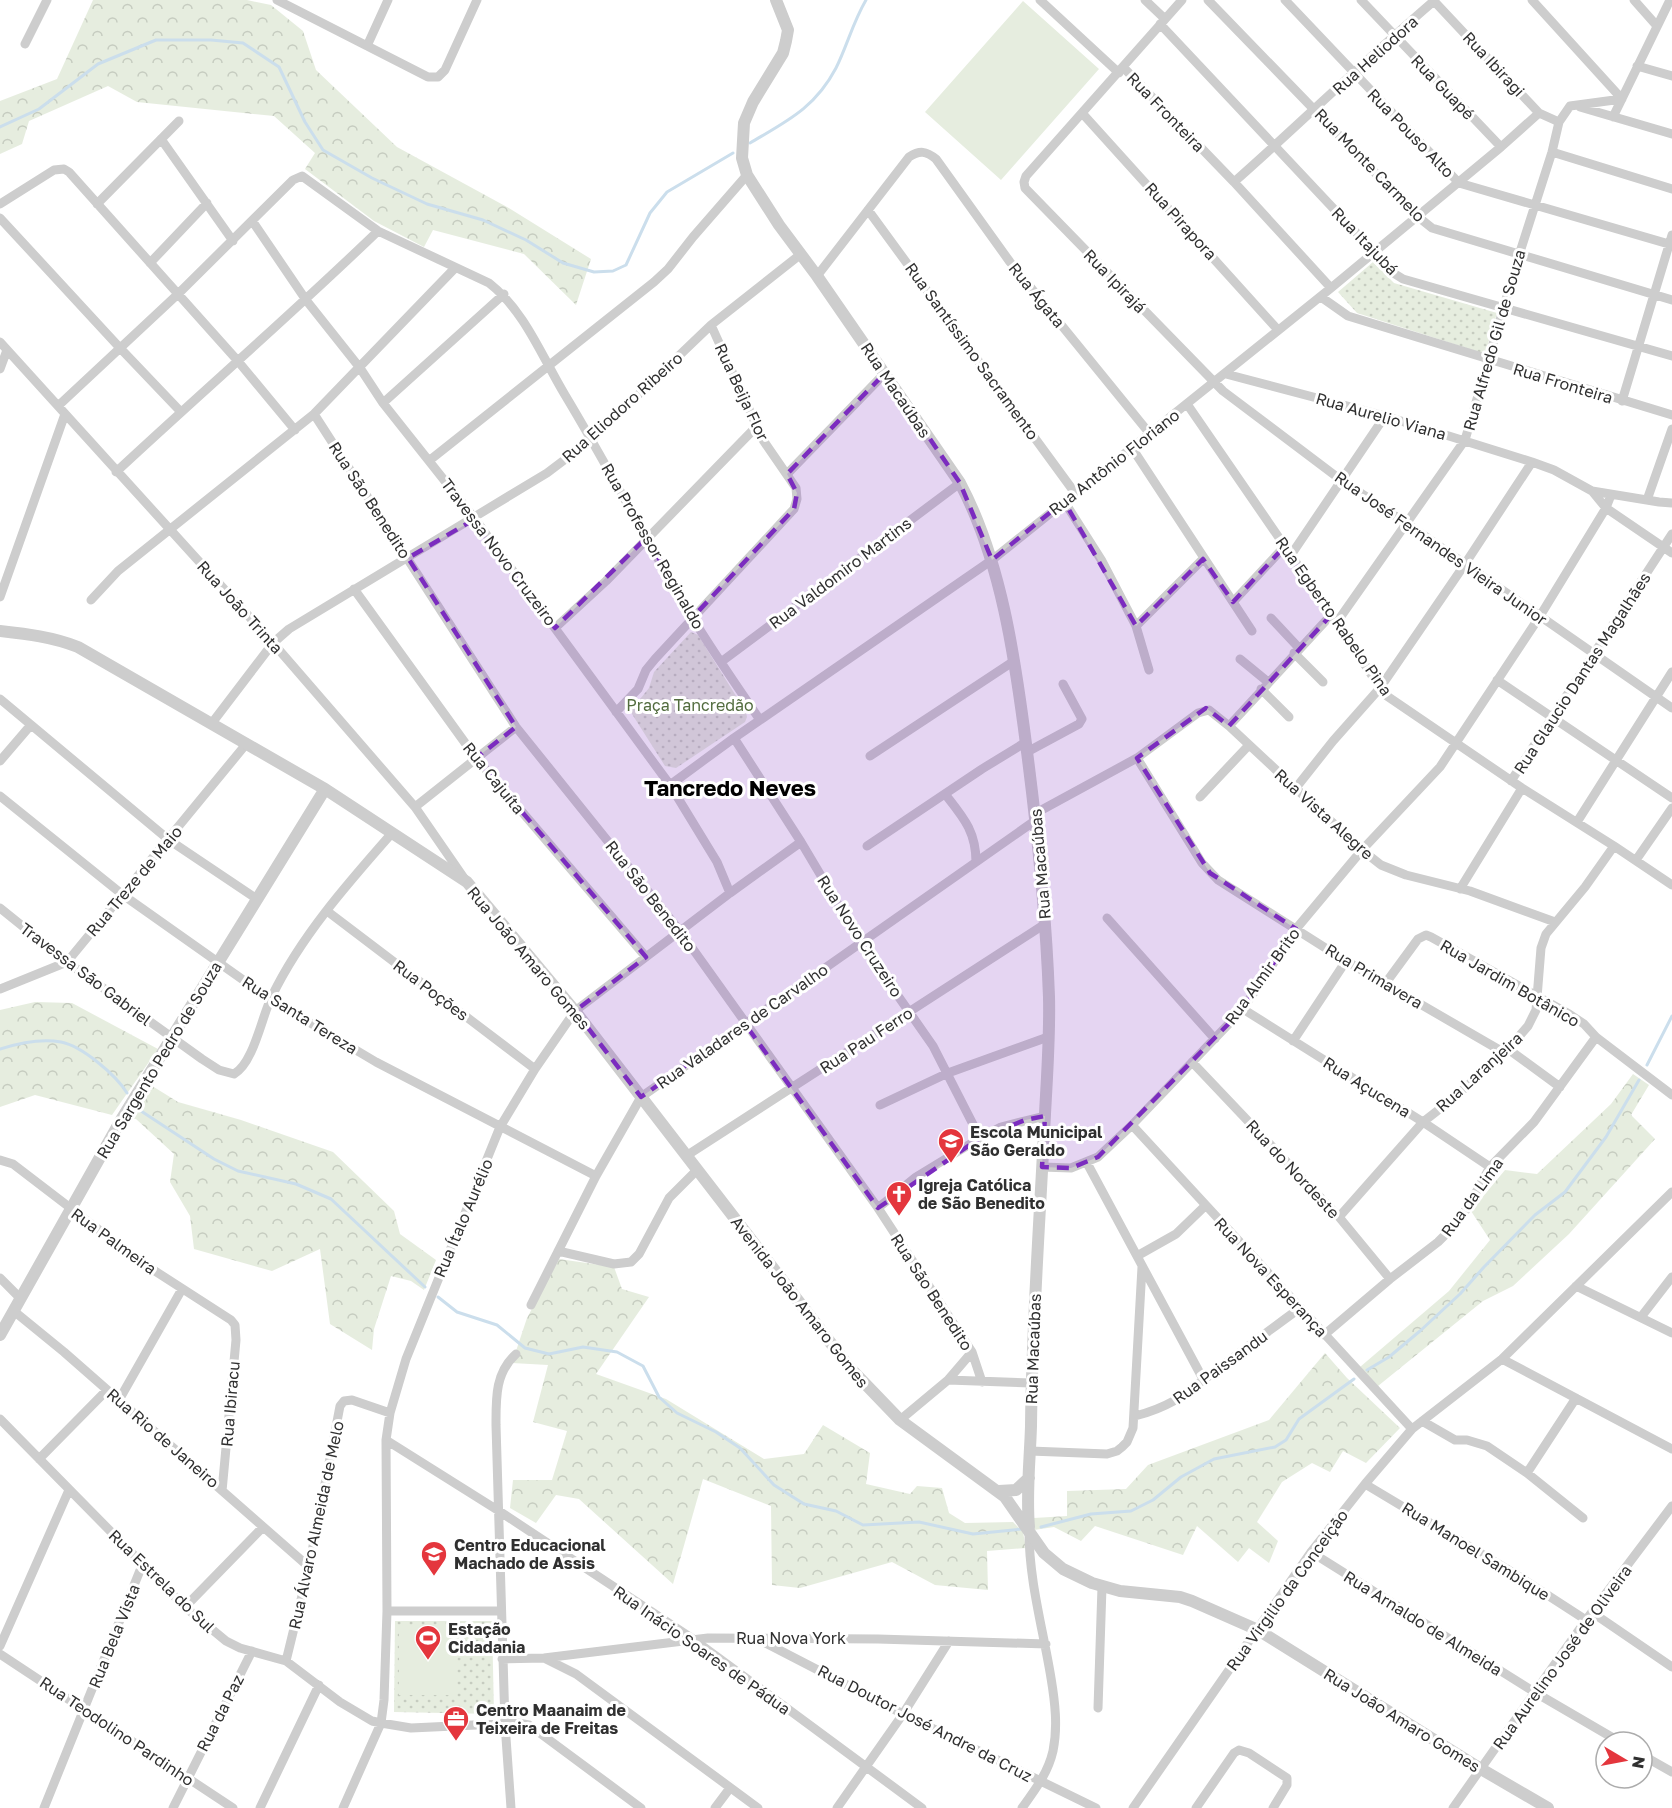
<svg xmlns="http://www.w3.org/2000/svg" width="1672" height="1808" font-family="'Golos Text',sans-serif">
	<defs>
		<pattern id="grass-dots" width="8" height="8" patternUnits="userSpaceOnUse" patternTransform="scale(1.5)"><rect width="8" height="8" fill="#e6eddf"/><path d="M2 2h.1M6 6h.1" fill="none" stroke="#c6ccc0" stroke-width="1.8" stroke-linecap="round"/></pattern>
		<pattern id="forest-crowns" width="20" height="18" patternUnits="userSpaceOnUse" patternTransform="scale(1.5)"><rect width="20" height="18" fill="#e6eddf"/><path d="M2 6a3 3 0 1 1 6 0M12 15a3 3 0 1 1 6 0" fill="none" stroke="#c6ccc0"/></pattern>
	</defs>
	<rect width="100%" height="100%" fill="#fff"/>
	<!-- grass -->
	<path fill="url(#grass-dots)" d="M1373,262L1394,283L1497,313L1485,354L1357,313L1338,292Z
		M691,632L698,635L746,712L747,717L745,722L676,768L665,766L632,714V709L649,688L654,672Z
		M395,1621H492L494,1714L394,1712Z"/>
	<!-- forest -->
	<path fill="url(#forest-crowns)" d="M93,0H247L271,5L303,31L316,70L397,147L507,207L591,259L576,305L524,254L433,230L424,247L374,221L305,169L315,153L274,116L137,102L108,86L29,121L22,144L0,154V101L57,79Z
		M35,1002L72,1003L158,1049L112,1115L35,1095L0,1107V1010Z
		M1633,1074L1649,1085L1631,1115L1655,1139L1569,1234L1513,1286L1483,1301L1378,1386L1360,1367L1449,1291L1490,1240L1471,1211L1505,1170L1537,1174L1611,1104Z
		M149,1084L178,1102L241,1120L333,1152L394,1211L400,1234L436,1260L424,1290L411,1281L391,1276L374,1329L372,1350L330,1324L320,1249L272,1271L194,1249L190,1216L170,1182L174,1154L136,1119L129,1118Z
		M559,1259L614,1267L622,1289L649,1297L596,1374L666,1399L764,1459L804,1454L823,1425L870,1453L866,1484L910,1494L917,1486L942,1488L949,1513L965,1523L1013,1522L1023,1532L1026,1548L987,1551L988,1590L935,1585L892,1562L800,1588L772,1585L771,1506L703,1479L673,1584L579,1499L556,1495L536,1523L510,1508L513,1480H552L567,1431L533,1422L548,1365L512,1363L527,1318Z
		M1325,1353L1347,1378L1400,1428L1366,1463L1343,1451L1330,1472L1312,1463L1282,1482L1257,1522L1278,1541L1269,1563L1249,1548L1238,1562L1197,1526L1183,1555L1095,1526L1081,1541L1054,1527L1034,1530V1518L1067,1516V1491L1126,1489L1148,1465L1269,1420Z"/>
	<!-- pitch -->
	<path fill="#e6eddf" d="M1023,1L1099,69L1001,180L925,112Z
		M399,1627H457V1695H399Z"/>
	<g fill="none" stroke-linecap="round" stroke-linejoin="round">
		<!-- stream -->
		<path stroke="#cbdeec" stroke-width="3" d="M0,127L39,109L98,64L156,40H211L243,43L279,67L305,122L323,150L372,178L427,204L483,220L526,240L563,263L594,272L613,271L626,265L650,213L667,192L733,153
			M750,143C787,121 815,108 836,68C847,46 853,22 866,0
			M0,1049C19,1043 40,1038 61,1042C82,1046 116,1075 127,1093
			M1647,1065L1672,1016
			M138,1109L214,1159L238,1171L296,1184L331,1199L425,1287
			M438,1297L457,1312L497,1325L525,1348L549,1354L583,1347L617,1352L643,1366L659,1397L677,1413L716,1432L740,1448L774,1485L804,1504L836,1511L863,1525L919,1522L973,1534L1022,1529
			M1367,1370L1389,1357L1420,1331L1460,1294L1484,1267L1535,1215L1565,1192L1606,1137L1639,1080
			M1041,1527L1091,1514L1131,1511L1153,1500L1181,1477L1214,1459L1275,1447L1286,1440L1299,1419L1354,1379"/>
		<!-- minor -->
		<path stroke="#cdcdcd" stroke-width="9" d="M277,0L428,77H438L445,70L477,0
			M1040,0L1119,73
			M1145,0L1165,19
			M1182,0L1026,176L1024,182L1025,188L1223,391L1341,480L1406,523L1672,708
			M1208,0L1417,216L1432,228L1672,300
			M1285,0L1459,183L1672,245
			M1361,0L1501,147
			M1433,0L1539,113L1559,122
			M1532,0L1622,99
			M1634,0L1657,26
			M1160,24L1395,274L1403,279L1672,356
			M25,44L47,0
			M367,46L388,0
			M1637,66L1672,76
			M1123,67L1234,182L1331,288
			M1580,107L1672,134
			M1082,113L1278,330
			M1613,117L1670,0
			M161,139L233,241
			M1552,152L1672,189
			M1234,182C1302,122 1366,59 1435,0
			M0,204L54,170L64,169L69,172L237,360L295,430
			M97,204L179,121
			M868,210L1075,493
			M0,218L120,348L181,412
			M253,222L306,300L360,368L383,403L475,519L670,785L717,862L730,893
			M150,263L207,203
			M817,276L909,157C920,150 926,151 936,159L1010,262L1150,434
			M1321,297L1348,316L1672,415
			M0,342L273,643L415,807L464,878
			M0,369L7,350
			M1226,374L1385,416L1532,462L1554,470L1592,491L1659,502L1672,503
			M1622,401L1672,235
			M383,403L504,294
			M1187,404L1337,622L1384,694L1522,788L1614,846L1672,885
			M58,406L178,294L293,180L302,176L378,231L489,283C525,311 542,357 565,395C609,468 648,544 692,617C713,652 737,686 760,720
			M314,414L516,727L680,931L878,1208L972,1352L982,1382
			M1132,448L1252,631
			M430,460L654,282L668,269L693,237L747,175
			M116,472C203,391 292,314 378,231
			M787,474L885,373
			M1592,491L1606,508L1672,553
			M1647,500L1672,429
			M1064,501L1102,561L1136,626L1149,670
			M1291,555L1385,416
			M354,589L476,758L646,957
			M0,597L65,414
			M91,600L118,571L314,414L455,268
			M1233,602L1285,546
			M1271,618L1299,648
			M1337,622L1465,440L1519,255L1552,152L1559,122L1570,106L1622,99
			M1136,626L1203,559
			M555,628L606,581L757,426
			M1294,653L1323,682
			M1240,659L1268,682
			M721,662L960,483
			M1497,680L1672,798
			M1261,689L1289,717
			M0,699L169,840L257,899
			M616,712L638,689L646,670L655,659L794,509L797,499L796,488L763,440L711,325
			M212,723L273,643L289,629L547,473L592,439L711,325L801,254
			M1229,726L1332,614
			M734,738L801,842L861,943L933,1046L980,1138
			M1027,752L1079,724L1082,719L1063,684
			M870,756L1014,661
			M1137,758L1202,863L1218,880L1346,961L1503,1052
			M0,761L30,726
			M1511,781L1672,534
			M670,785L734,738L992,560L1331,288L1501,147L1539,113
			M1295,789L1333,741L1380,688L1465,564L1532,462
			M945,794C963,817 976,831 976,862
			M0,796L123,895L270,999L376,1062L596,1176
			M1200,797L1249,745
			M415,807L516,727
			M1036,813L1137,758L1198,713L1209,710L1229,726L1362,850L1381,865L1406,875L1470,891L1555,922
			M1577,822L1672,672
			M867,846L982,769L1026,742
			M1636,860L1672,808
			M1460,889L1522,788
			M0,908L67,962L202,1059L219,1070L234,1074C254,1063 262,1015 272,996C301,936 348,883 392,833
			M327,911L535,1069
			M1107,918L1215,1039
			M1385,984L1418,939L1426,935L1431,937L1569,1014L1584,1024L1596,1037L1672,1095
			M0,989L67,962L247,743
			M1243,1009L1423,1122L1490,1167
			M1293,1041L1346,961
			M1508,1049L1560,1087
			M1192,1062L1339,1217L1390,1279
			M880,1105L948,1073L1048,1037
			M1132,1125L1412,1429
			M686,1156L1045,924
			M0,1160L13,1164L141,1262L231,1320L235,1325L236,1340L222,1491
			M1087,1163L1203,1379
			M1042,1167L1071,1168L1098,1157L1132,1125L1243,1009L1296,929L1362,850L1440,767L1540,616L1606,508L1611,495
			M878,1208L916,1177L980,1138L1001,1127L1045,1116
			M1339,1217L1423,1122L1455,1097L1508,1049L1528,1026L1536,1010L1541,948L1546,934L1585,887L1614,846
			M558,1251L614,1264L631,1262L639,1254L669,1198L697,1170
			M1137,1256L1176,1234L1205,1206
			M0,1278L21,1299
			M1576,1286L1672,1333
			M531,1305L596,1176L641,1097L1036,820
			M15,1312L64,1352L309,1567
			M1641,1317L1672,1277
			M1324,1335L1390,1279L1438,1242L1455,1225L1468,1207L1490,1167L1534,1122L1596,1037
			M1502,1359L1672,1449
			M948,1380L1031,1383
			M119,1400L182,1289
			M1135,1416C1177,1405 1189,1390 1222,1366C1248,1346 1274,1327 1300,1308
			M0,1419L185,1607L226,1641L240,1648L286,1661L340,1702L372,1721L381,1723L411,1728L518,1723L529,1725L641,1808
			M900,1420L948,1380L972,1352
			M1422,1421L1455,1440H1467L1487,1446L1527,1473L1583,1518
			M386,1440L499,1511L693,1639L922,1808
			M1030,1451L1107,1454L1117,1451L1122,1447L1127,1442L1133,1428L1142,1267
			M39,1459L107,1390
			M1527,1473L1576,1398
			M1365,1484L1512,1572L1586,1620
			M1311,1552L1536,1693L1620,1742
			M185,1607L263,1527
			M387,1611H501
			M1593,1613L1672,1667
			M758,1639L903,1714L1096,1808
			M0,1646L69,1490
			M0,1654L233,1808
			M544,1658L576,1674L758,1808
			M502,1659L544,1658L708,1638L878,1639L1046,1644
			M286,1661L309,1567L340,1406L344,1401L352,1400L390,1413
			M1098,1708L1102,1587
			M1642,1755L1672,1772
			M44,1808L143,1563
			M173,1808L252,1651
			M260,1808L319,1685
			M343,1808L381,1723L384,1700L387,1611L386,1440L390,1413L406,1359L500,1127L535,1069L575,1011L730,893L801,842
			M511,1808L505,1724L496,1425C496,1398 495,1373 516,1354
			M715,1808L730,1788
			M837,1808L903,1714L949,1641
			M1022,1808C1035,1790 1048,1773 1053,1751C1058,1727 1055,1702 1051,1678C1043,1629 1029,1581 1029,1531
			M1133,1808L1311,1552L1365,1484L1412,1429L1502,1359L1672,1192
			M1196,1808L1234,1753L1239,1750L1249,1753L1287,1778V1785L1273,1808
			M1453,1808L1586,1620L1672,1506"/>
		<!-- tertiary -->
		<path stroke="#cdcdcd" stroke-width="12" d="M776,0L788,30L786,41L783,53L753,102L744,123L742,158L747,175L779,225L817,276L960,483C1001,560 1015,658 1026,744C1037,828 1046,912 1049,997C1050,1036 1047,1075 1045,1114C1040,1218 1032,1322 1031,1426C1030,1460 1026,1493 1029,1527
			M0,631C27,634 53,637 78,647L325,789L467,882L575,1011L850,1368L900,1420L1005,1497L1044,1553L1063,1569L1092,1583L1120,1591L1180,1597L1192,1601L1258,1630L1481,1769L1548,1808
			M0,1335L121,1120L325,789
			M999,1491L1016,1490L1029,1478"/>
	</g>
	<!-- marked area -->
	<path fill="#7b2cbf" fill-opacity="0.2" stroke="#7b2cbf" stroke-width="4.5" stroke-dasharray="12 8" stroke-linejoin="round" d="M885,373L960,483L992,560L1064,501L1136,626L1203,559L1233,602L1285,546L1332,614L1229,726L1206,708L1137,758L1210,873L1296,929L1243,1009L1098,1157L1071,1168L1042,1167L1045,1116L1025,1120L980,1138L878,1208L745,1024L641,1097L575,1011L646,957L476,758L516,727L408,558L475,519L555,628L647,537L692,618L794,509L797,493L787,474Z"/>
	<!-- icons -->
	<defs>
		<g id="school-pin" transform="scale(1.35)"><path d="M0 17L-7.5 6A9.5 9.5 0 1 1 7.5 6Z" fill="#e4363d" stroke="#fff"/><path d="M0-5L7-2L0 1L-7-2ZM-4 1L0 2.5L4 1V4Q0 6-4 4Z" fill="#fff"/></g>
		<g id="church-pin" transform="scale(1.35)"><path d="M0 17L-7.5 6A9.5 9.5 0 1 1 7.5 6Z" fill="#e4363d" stroke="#fff"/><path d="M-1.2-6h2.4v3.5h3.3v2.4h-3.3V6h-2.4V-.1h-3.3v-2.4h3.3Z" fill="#fff"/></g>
		<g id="stadium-pin" transform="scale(1.35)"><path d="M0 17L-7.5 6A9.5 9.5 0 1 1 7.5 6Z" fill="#e4363d" stroke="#fff"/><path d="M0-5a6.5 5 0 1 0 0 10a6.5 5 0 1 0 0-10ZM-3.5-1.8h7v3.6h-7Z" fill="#fff"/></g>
		<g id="office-pin" transform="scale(1.35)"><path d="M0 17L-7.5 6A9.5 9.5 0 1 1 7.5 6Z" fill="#e4363d" stroke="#fff"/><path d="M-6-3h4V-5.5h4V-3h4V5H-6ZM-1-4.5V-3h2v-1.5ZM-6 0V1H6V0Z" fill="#fff"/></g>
	</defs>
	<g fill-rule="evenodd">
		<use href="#school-pin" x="951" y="1141"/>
		<use href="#church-pin" x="899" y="1194"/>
		<use href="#school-pin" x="434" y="1554"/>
		<use href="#stadium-pin" x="428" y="1638"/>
		<use href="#office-pin" x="456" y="1719"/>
	</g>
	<g text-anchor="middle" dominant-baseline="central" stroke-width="6" stroke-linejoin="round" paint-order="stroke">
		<!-- street labels -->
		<g font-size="16" fill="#303030" stroke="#fff">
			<text transform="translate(1375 55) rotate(-42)">Rua Heliodora</text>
			<text transform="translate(1494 64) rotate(47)">Rua Ibiragi</text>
			<text transform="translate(1443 87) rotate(46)">Rua Guapé</text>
			<text transform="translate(1166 112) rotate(46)">Rua Fronteira</text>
			<text transform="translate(1411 133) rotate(46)">Rua Pouso Alto</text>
			<text transform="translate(1370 165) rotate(46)">Rua Monte Carmelo</text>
			<text transform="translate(1181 221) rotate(48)">Rua Pirapora</text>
			<text transform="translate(1365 241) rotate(46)">Rua Itajubá</text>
			<text transform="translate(1115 281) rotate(46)">Rua Ipirajá</text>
			<text transform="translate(1037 295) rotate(51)">Rua Ágata</text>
			<text transform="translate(1494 340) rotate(-74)">Rua Alfredo Gil de Souza</text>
			<text transform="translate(972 351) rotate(54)">Rua Santíssimo Sacramento</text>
			<text transform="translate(1563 383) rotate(17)">Rua Fronteira</text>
			<text transform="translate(896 390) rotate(56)">Rua Macaúbas</text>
			<text transform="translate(742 392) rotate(65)">Rua Beija Flor</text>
			<text transform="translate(622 407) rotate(-42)">Rua Eliodoro Ribeiro</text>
			<text transform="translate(1381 416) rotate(16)">Rua Aurelio Viana</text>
			<text transform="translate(1114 462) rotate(-38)">Rua Antônio Floriano</text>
			<text transform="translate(370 500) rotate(57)">Rua São Benedito</text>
			<text transform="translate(653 546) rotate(60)">Rua Professor Reginaldo</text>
			<text transform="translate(1441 548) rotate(35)">Rua José Fernandes Vieira Junior</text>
			<text transform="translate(499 552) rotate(53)">Travessa Novo Cruzeiro</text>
			<text transform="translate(840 573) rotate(-37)">Rua Valdomiro Martins</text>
			<text transform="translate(240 607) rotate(48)">Rua João Trinta</text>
			<text transform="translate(1334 616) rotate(55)">Rua Egberto Rabelo Pina</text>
			<text transform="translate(1582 673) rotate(-57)">Rua Glaucio Dantas Magalhães</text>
			<text transform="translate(494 778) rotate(51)">Rua Cajuíta</text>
			<text transform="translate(1324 814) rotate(42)">Rua Vista Alegre</text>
			<text transform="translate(1040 864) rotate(-95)">Rua Macaúbas</text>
			<text transform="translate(134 881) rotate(-50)">Rua Treze de Maio</text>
			<text transform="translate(651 896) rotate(52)">Rua São Benedito</text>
			<text transform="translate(860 936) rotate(57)">Rua Novo Cruzeiro</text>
			<text transform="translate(529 958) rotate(50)">Rua João Amaro Gomes</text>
			<text transform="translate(86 974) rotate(37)">Travessa São Gabriel</text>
			<text transform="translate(1262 976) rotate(-54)">Rua Almir Brito</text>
			<text transform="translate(1374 976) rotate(31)">Rua Primavera</text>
			<text transform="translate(1510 983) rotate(30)">Rua Jardim Botânico</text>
			<text transform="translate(431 990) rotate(37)">Rua Poções</text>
			<text transform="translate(300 1015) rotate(32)">Rua Santa Tereza</text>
			<text transform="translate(742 1026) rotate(-35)">Rua Valadares de Carvalho</text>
			<text transform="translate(866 1040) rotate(-33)">Rua Pau Ferro</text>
			<text transform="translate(159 1060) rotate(-59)">Rua Sargento Pedro de Souza</text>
			<text transform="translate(1479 1072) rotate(-42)">Rua Laranjeira</text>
			<text transform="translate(1367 1087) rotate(32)">Rua Açucena</text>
			<text transform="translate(1293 1169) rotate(47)">Rua do Nordeste</text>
			<text transform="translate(1472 1197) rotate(-54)">Rua da Lima</text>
			<text transform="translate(463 1218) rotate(-67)">Rua Ítalo Aurélio</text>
			<text transform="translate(114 1241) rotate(36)">Rua Palmeira</text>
			<text transform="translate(1271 1277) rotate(47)">Rua Nova Esperança</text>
			<text transform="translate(932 1292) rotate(57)">Rua São Benedito</text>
			<text transform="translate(800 1302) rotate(52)">Avenida João Amaro Gomes</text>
			<text transform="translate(1033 1349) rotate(-88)">Rua Macaúbas</text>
			<text transform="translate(1220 1367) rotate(-36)">Rua Paissandu</text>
			<text transform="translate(230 1404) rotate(-85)">Rua Ibiracu</text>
			<text transform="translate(163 1438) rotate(41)">Rua Rio de Janeiro</text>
			<text transform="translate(316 1525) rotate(-78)">Rua Álvaro Almeida de Melo</text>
			<text transform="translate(1476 1551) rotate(32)">Rua Manoel Sambique</text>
			<text transform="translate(162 1581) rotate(44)">Rua Estrela do Sul</text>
			<text transform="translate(1287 1590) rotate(-54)">Rua Virgilio da Conceição</text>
			<text transform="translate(1423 1623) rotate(32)">Rua Arnaldo de Almeida</text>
			<text transform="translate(114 1636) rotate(-68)">Rua Bela Vista</text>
			<text x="791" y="1638">Rua Nova York</text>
			<text transform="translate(702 1650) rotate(35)">Rua Inácio Soares de Pádua</text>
			<text transform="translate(1562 1657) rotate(-54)">Rua Aurelino José de Oliveira</text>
			<text transform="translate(220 1713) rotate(-63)">Rua da Paz</text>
			<text transform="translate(1402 1720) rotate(32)">Rua João Amaro Gomes</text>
			<text transform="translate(925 1723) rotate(27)">Rua Doutor José Andre da Cruz</text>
			<text transform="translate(117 1731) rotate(34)">Rua Teodolino Pardinho</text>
		</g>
		<!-- park labels -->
		<g font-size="16" fill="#526c3e" stroke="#fff">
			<text x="690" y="705">Praça Tancredão</text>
		</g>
		<!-- poi labels -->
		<g font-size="16" font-weight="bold" fill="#303030" stroke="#fff" text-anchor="start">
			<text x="970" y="1132">Escola Municipal<tspan x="970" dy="18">São Geraldo</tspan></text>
			<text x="918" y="1185">Igreja Católica<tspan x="918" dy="18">de São Benedito</tspan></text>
			<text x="454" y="1545">Centro Educacional<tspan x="454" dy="18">Machado de Assis</tspan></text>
			<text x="448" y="1629">Estação<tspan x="448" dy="18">Cidadania</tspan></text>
			<text x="476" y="1710">Centro Maanaim de<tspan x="476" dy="18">Teixeira de Freitas</tspan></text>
		</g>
		<!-- district labels -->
		<g font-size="22" font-weight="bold" fill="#000" stroke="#fff">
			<text x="730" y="787">Tancredo Neves</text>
		</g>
	</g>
	<!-- north arrow -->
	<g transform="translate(1624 1760) rotate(100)"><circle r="28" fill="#ffffff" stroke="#acacac" stroke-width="1.5"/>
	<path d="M0-4.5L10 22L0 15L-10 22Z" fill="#e4363d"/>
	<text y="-9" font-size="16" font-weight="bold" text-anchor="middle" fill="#303030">N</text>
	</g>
</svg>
